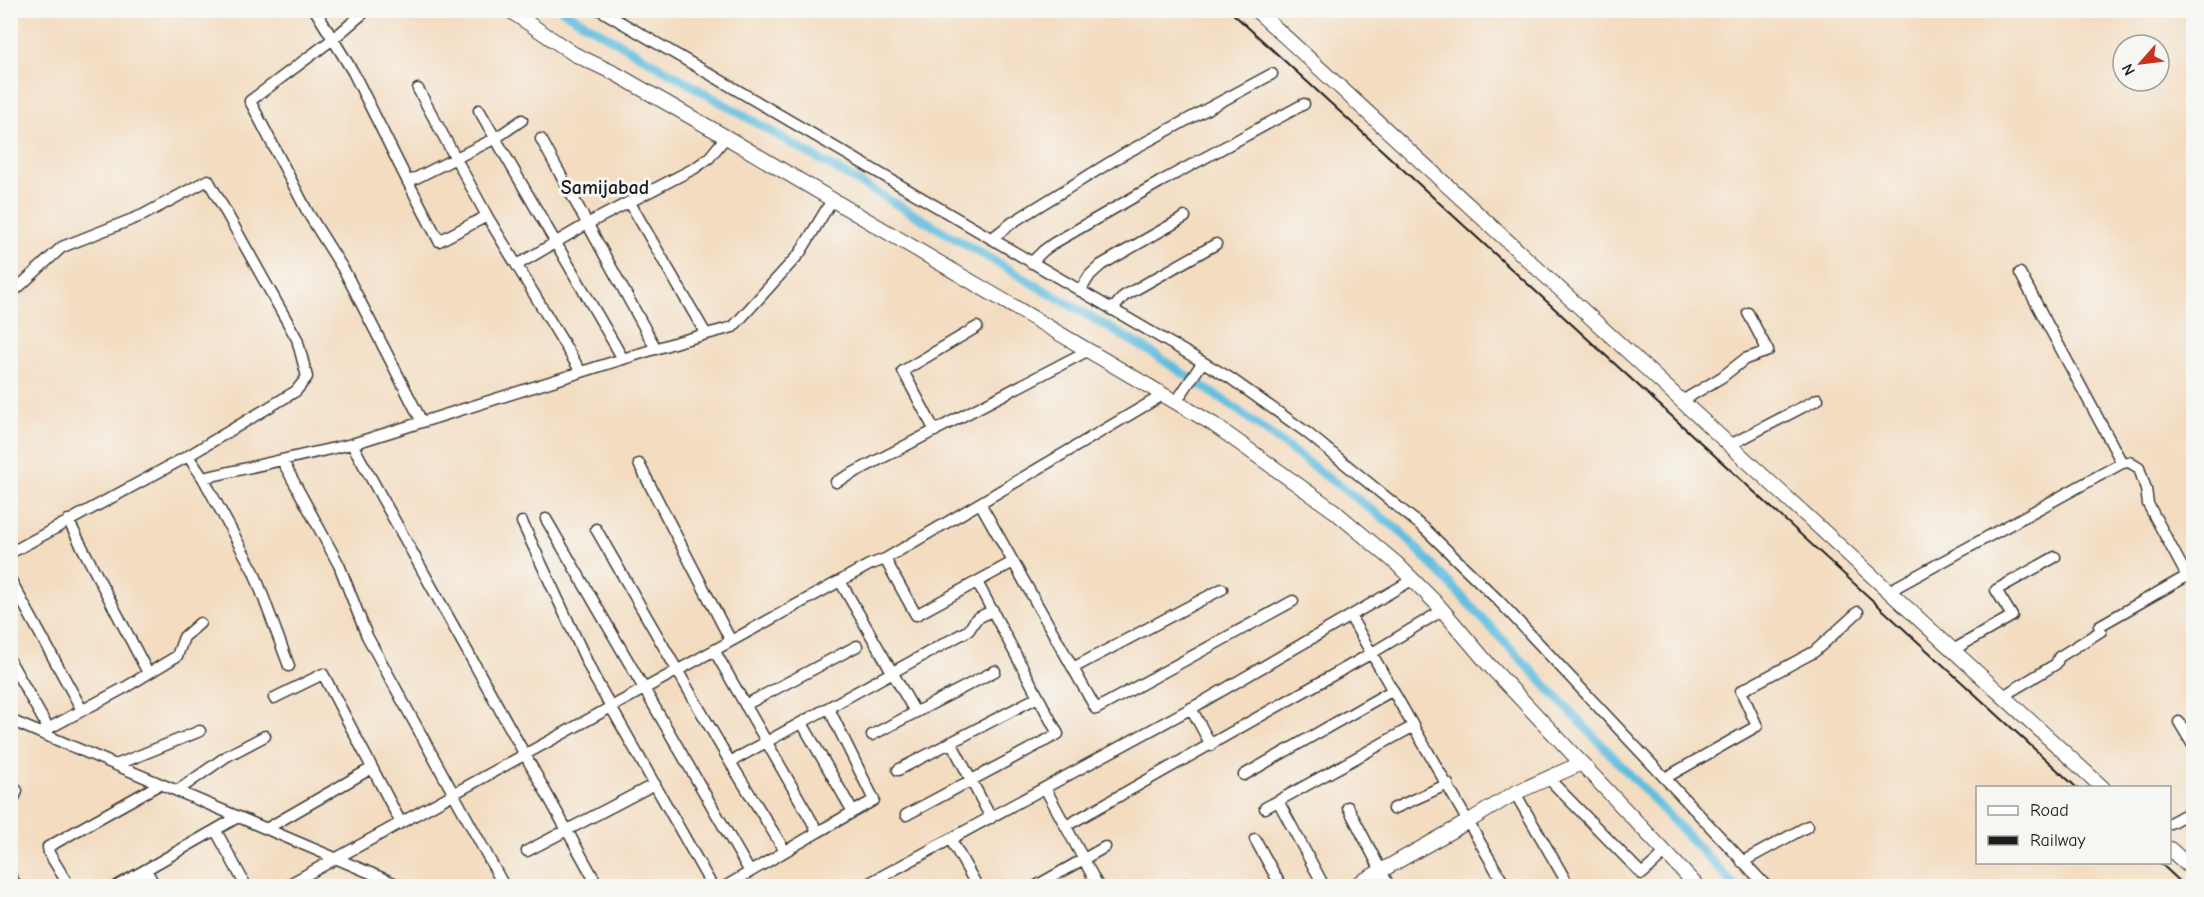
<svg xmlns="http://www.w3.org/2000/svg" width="2204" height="897" font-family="'Comic Neue',sans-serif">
	<rect width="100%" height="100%" fill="#f6f6f2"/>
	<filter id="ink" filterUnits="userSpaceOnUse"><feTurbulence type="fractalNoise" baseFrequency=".0167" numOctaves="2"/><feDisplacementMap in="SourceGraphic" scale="12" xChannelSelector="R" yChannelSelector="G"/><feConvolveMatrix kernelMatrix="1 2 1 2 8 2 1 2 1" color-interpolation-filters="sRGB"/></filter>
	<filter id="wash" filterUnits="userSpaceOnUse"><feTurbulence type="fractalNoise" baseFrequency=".008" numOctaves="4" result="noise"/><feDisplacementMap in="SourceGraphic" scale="24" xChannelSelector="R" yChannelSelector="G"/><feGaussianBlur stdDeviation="1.35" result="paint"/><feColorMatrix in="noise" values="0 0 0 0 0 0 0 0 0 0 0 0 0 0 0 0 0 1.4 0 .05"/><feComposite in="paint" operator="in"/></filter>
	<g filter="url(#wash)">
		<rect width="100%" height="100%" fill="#f3dcc0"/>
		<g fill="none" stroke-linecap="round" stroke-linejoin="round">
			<!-- canal -->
			<path stroke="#61bddf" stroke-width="9" d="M562,10L1151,352L1232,406L1399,530L1735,886"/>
		</g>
	</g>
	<g filter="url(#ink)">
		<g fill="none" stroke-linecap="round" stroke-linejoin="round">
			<!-- minor casing -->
			<g stroke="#3c3935" stroke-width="13">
				<path id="minor" d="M315,10L353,72L408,182
					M367,10L333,39L250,101L308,213L345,272L422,422
					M600,10L1230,378L1306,432L1424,528L1499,601L1766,886
					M418,89L487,216L581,372
					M479,110L623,359
					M541,139L656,349
					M630,203L706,334
					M487,216L439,241L408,182L496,138L522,120
					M991,239L1013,222L1122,155L1272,74
					M1031,263L1043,251L1054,243L1160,182L1304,104
					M517,265L587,224L695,168L709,158L726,137
					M1080,291L1090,275L1101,265L1185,217
					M10,295L62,247L143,215L208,180L297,339L307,377L296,391L188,456
					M1112,310L1124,296L1216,244
					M1682,401L1722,377L1745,359L1768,351L1748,313
					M1176,402L1202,363
					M935,431L903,371L977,327
					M1730,445L1818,399
					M282,460L339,565L367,636L504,886
					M639,464L731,641
					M203,478L254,572L289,666
					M836,482L1089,350
					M980,503L1096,709L1293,601
					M546,519L750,872
					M68,520L148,673
					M522,522L594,677L712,886
					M596,529L730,762L969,630L976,619L993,610
					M10,553L188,456L203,478L352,444
					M885,559L916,615L1013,562
					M10,579L82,710
					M840,581L915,712
					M1889,591L2122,463
					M1350,616L1505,886
					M714,650L818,832L874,800L829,709
					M1953,650L2012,616L1996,590L2055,557
					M10,661L48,728
					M1073,668L1222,589
					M2003,696L2056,664L2059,657L2101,631L2099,626L2187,576L2148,504L2146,489L2139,468L2129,462L2122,463L2020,273
					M274,698L323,674L401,823
					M745,705L857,646
					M1191,708L1211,745
					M10,720L401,886
					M2179,722L2194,747
					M802,723L853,812
					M40,733L126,687L177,656L184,637L200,623
					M872,735L995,671
					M951,742L991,818
					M730,762L785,851
					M116,765L200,731
					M898,770L1038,697
					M1244,775L1393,690
					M1548,778L1642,874L1665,853
					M1665,778L1757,726L1741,691L1814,652L1858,612
					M10,780L17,791L15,796L10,799
					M1045,788L1098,886
					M177,791L227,756L265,736
					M1515,793L1569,886
					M1278,801L1324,886
					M1348,807L1389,886
					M1265,808L1414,726
					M1393,809L1448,784
					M906,815L1058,734L977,582
					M2170,823L2194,810
					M1066,826L1372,653L1443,610
					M266,829L372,768
					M216,831L246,886
					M1255,839L1281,886
					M951,840L977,886
					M527,851L655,784
					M1742,862L1808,826
					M146,870L155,886
					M10,876L17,886
					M1185,884L1187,886
					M69,886L49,853L48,847L160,784
					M117,886L238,817
					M286,886L869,565L885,559L1163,395
					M598,886L352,444L677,342L733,327L800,253L832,200
					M726,886L818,832
					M864,886L1199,704L1412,580
					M1036,886L1105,847
					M1445,886L1449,885"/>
			</g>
			<!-- tertiary casing -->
			<g stroke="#3c3935" stroke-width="16">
				<path id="tertiary" d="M509,10L574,54L616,74L726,137L1213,424L1333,510L1396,563L1439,606L1489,665L1697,886
					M1256,10L2103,788
					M2170,849L2194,871
					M1354,886L1469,821L1515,793L1582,763"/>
			</g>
			<!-- minor -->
			<use href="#minor" stroke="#fff" stroke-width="10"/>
			<!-- tertiary -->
			<use href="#tertiary" stroke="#fff" stroke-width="14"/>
			<!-- rail -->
			<path stroke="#1c1c1c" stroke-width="2" d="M1229,10L2077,788
				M2159,862L2185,886"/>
		</g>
	</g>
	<g text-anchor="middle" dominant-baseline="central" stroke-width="6" stroke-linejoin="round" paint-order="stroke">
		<!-- neighbourhood labels -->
		<g font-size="20" font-weight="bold" fill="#1c1c1c" stroke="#f6f6f2">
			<text x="605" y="187">Samijabad</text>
		</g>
	</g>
	<!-- margin -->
	<rect width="2204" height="897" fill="none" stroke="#f6f6f2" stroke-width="36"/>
	<!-- legend -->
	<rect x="1976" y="786" width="195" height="78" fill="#f6f6f2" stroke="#9f9f9c" stroke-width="1.5"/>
	<rect x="1988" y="806" width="30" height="9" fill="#ffffff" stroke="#9f9f9c" stroke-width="1.5"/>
	<text x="2030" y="816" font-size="18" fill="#1c1c1c">Road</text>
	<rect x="1988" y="836" width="30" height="9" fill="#1c1c1c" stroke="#9f9f9c" stroke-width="1.5"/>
	<text x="2030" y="846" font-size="18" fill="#1c1c1c">Railway</text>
	<!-- north arrow -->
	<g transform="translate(2141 63) rotate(242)"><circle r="28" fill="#f6f6f2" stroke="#9f9f9c" stroke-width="1.5"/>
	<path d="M0-4.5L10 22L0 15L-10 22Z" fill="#c8321e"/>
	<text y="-9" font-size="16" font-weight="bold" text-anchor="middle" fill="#1c1c1c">N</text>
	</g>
</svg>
